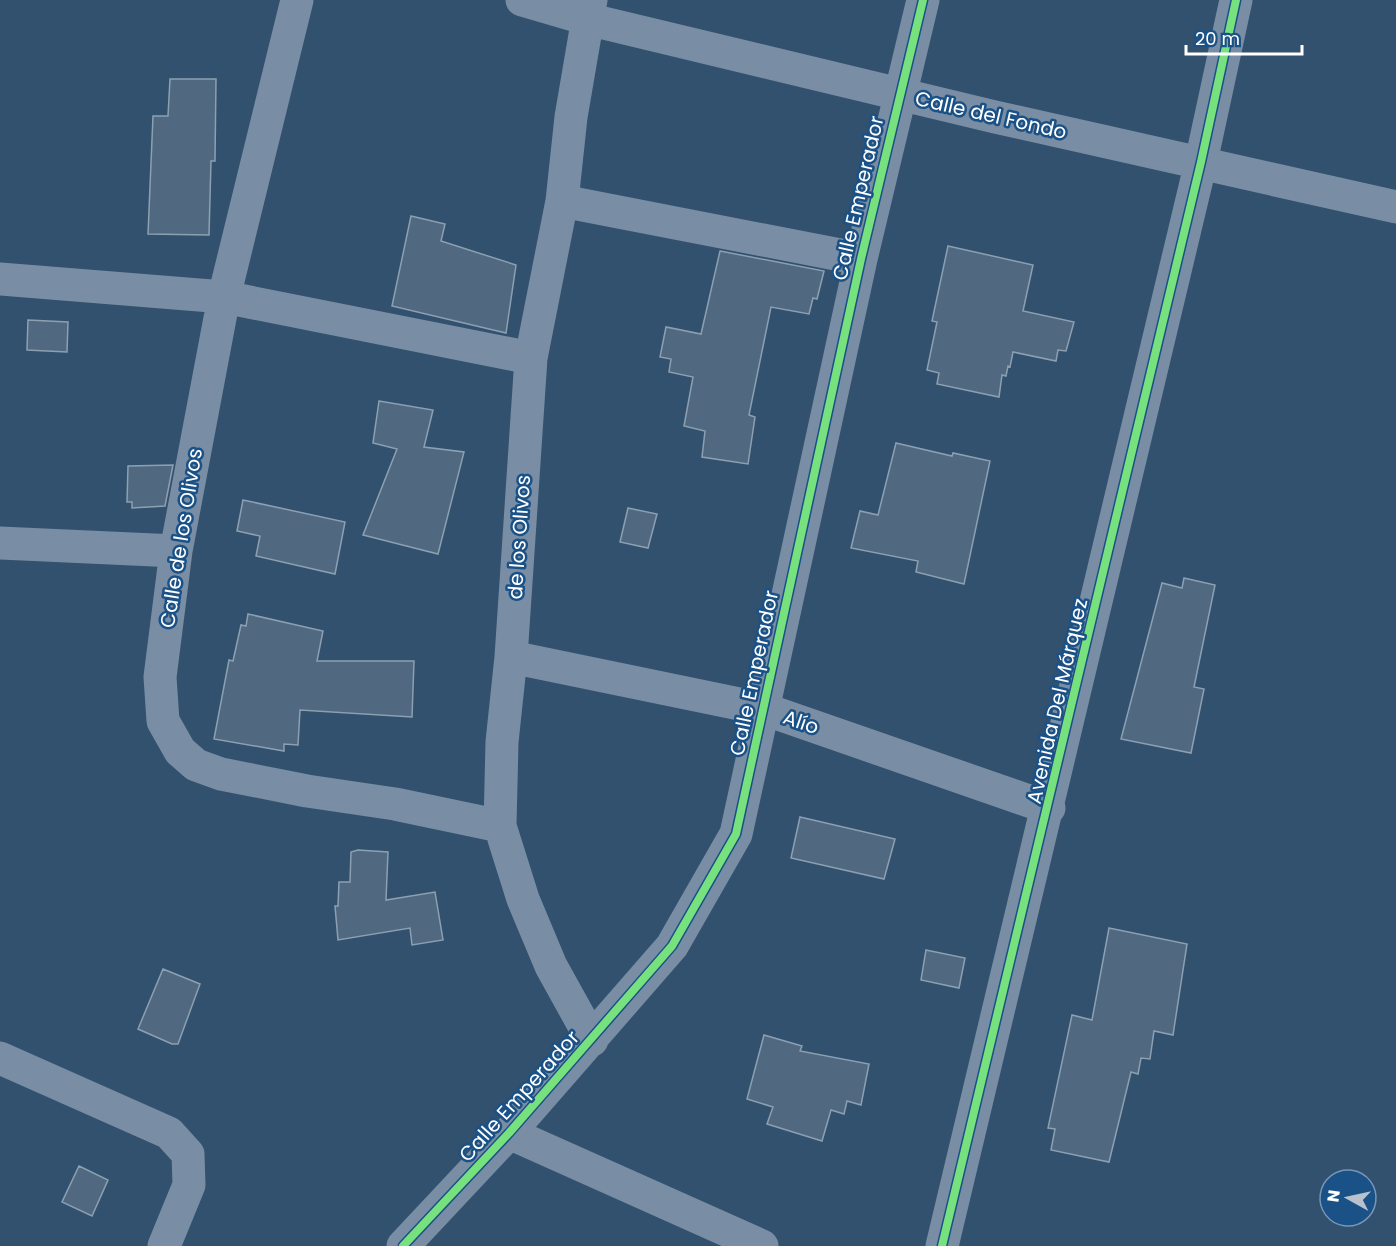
<svg xmlns="http://www.w3.org/2000/svg" width="1396" height="1246" font-family="Poppins,sans-serif">
	<rect width="100%" height="100%" fill="#32516e"/>
	<!-- building -->
	<path fill="#506980" stroke="#8da0b2" stroke-width="1.5" d="M170,79H216L215,161H211L209,235L148,234L153,116H168Z
		M411,216L445,224L441,241L516,265L506,333L392,306Z
		M948,246L1033,265L1023,311L1074,322L1066,351L1058,350L1056,361L1013,352L1010,367L1008,366L1006,376L1002,375L999,397L937,384L939,373L927,370L937,322L932,321Z
		M720,251L824,271L817,299L813,298L809,314L771,307L749,415L755,417L748,464L702,457L705,431L684,426L693,377L669,372L671,359L660,357L666,327L701,334Z
		M28,320L68,322L67,352L27,350Z
		M379,401L433,410L424,447L464,452L438,554L363,535L397,449L373,443Z
		M896,443L952,456L953,453L990,461L964,584L916,572L918,561L851,548L860,511L878,515Z
		M173,465L165,506L132,508V502H127L128,466Z
		M243,500L345,522L335,574L256,556L260,536L237,531Z
		M628,508L657,514L648,548L620,542Z
		M1184,578L1215,585L1194,687L1204,689L1191,753L1121,739L1162,583L1182,588Z
		M248,614L323,631L317,661H414L412,717L300,710L298,745L284,744V751L214,739L229,660L233,661L241,625L246,626Z
		M800,817L895,839L884,879L791,858Z
		M358,850L388,852L386,900L435,892L443,940L412,945L410,928L338,940L335,906H338L339,882H350L351,852Z
		M1109,928L1187,944L1173,1035L1154,1031L1150,1059L1141,1058L1138,1074L1131,1072L1109,1162L1051,1150L1055,1129L1048,1128L1072,1015L1092,1020Z
		M926,950L965,958L959,988L921,980Z
		M163,969L200,984L178,1044H172L138,1029Z
		M764,1035L802,1046L800,1051L869,1064L861,1105L847,1101L844,1114L831,1110L822,1141L767,1124L773,1107L747,1099Z
		M79,1166L108,1180L92,1216L62,1202Z"/>
	<g fill="none" stroke-linecap="round" stroke-linejoin="round">
		<!-- minor -->
		<path stroke="#798ea4" stroke-width="33" d="M297,0L224,297L176,551L160,677L163,721L180,751L196,765L221,774L307,791L395,804L500,826
			M522,0L587,19L995,117L1396,207
			M591,0L571,117L562,201L531,358L511,657L502,742L500,826L523,899L551,966L592,1040
			M562,201L861,259
			M0,279L224,297L531,358
			M0,543L176,551
			M511,657L764,709L1049,808
			M0,1058L169,1133L188,1154L189,1185L164,1246
			M509,1133L762,1246
			M403,1246L509,1133L672,946L736,834L861,259L923,0
			M942,1246L1201,162L1236,0"/>
		<!-- cycleway casing -->
		<g stroke="#1a5187" stroke-width="11">
			<path id="cycleway" d="M403,1246L509,1133L672,946L736,834L861,259L923,0
				M942,1246L1201,162L1236,0"/>
		</g>
		<!-- cycleway -->
		<use href="#cycleway" stroke="#77e17e" stroke-width="8"/>
	</g>
	<g text-anchor="middle" dominant-baseline="central" stroke-width="5" stroke-linejoin="round" paint-order="stroke">
		<!-- street labels -->
		<g font-size="20" fill="#fff" stroke="#1a5187">
			<text transform="translate(991 115) rotate(13)">Calle del Fondo</text>
			<text transform="translate(858 198) rotate(-77)">Calle Emperador</text>
			<text transform="translate(519 537) rotate(-86)">de los Olivos</text>
			<text transform="translate(181 538) rotate(-81)">Calle de los Olivos</text>
			<text transform="translate(754 673) rotate(-78)">Calle Emperador</text>
			<text transform="translate(1057 701) rotate(-77)">Avenida Del Márquez</text>
			<text transform="translate(801 722) rotate(19)">Alío</text>
			<text transform="translate(519 1096) rotate(-48)">Calle Emperador</text>
		</g>
	</g>
	<!-- north arrow -->
	<g transform="translate(1348 1198) rotate(278)"><circle r="28" fill="#1a5187" stroke="#7697b7" stroke-width="1.5"/>
	<path d="M0-4.5L10 22L0 15L-10 22Z" fill="#b7c2cc"/>
	<text y="-9" font-size="16" font-weight="bold" text-anchor="middle" fill="#ffffff">N</text>
	</g>
	<!-- scale -->
	<path d="M1186 45v9h116v-9" fill="none" stroke="#ffffff" stroke-width="3"/>
	<text x="1195" y="45" font-size="18" fill="#ffffff" stroke="#1a5187" stroke-width="4.5" paint-order="stroke">20 m</text>
</svg>
